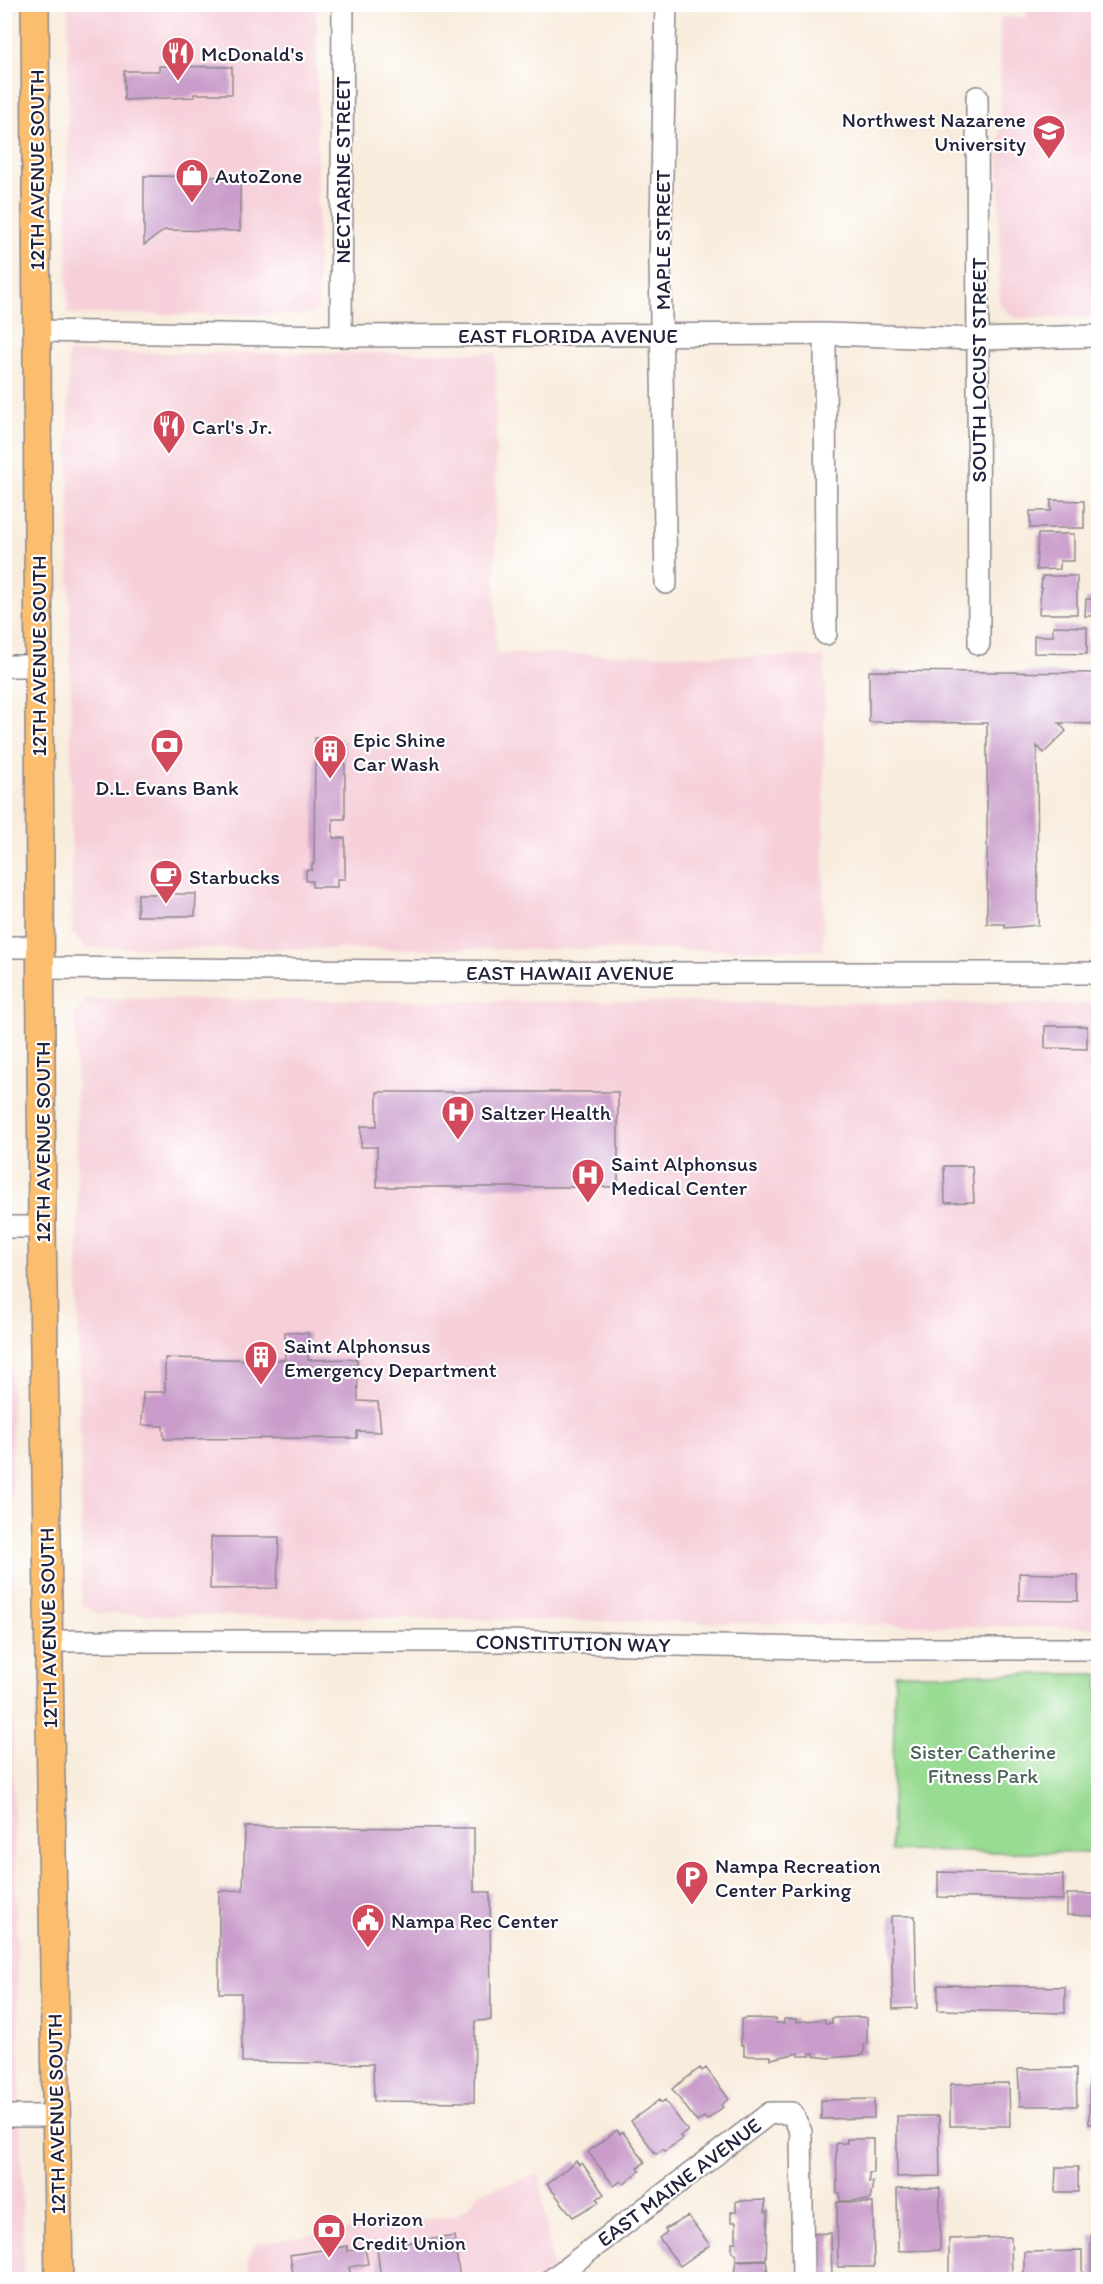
<svg xmlns="http://www.w3.org/2000/svg" width="1103" height="2284" font-family="Itim,sans-serif">
	<rect width="100%" height="100%" fill="#fff"/>
	<filter id="ink" filterUnits="userSpaceOnUse"><feTurbulence type="fractalNoise" baseFrequency=".0167" numOctaves="2"/><feDisplacementMap in="SourceGraphic" scale="12" xChannelSelector="R" yChannelSelector="G"/><feConvolveMatrix kernelMatrix="1 2 1 2 8 2 1 2 1" color-interpolation-filters="sRGB"/></filter>
	<filter id="wash" filterUnits="userSpaceOnUse"><feTurbulence type="fractalNoise" baseFrequency=".008" numOctaves="4" result="noise"/><feDisplacementMap in="SourceGraphic" scale="24" xChannelSelector="R" yChannelSelector="G"/><feGaussianBlur stdDeviation="1.35" result="paint"/><feColorMatrix in="noise" values="0 0 0 0 0 0 0 0 0 0 0 0 0 0 0 0 0 1.4 0 .05"/><feComposite in="paint" operator="in"/></filter>
	<g filter="url(#wash)">
		<rect width="100%" height="100%" fill="#f8ecdc"/>
		<!-- built -->
		<path fill="#f6cfd9" d="M68,5H317L318,305L314,312L306,315L67,314Z
			M1027,5H1098V318H1014L999,303L1000,17H1027Z
			M68,353H496V653L825,657L823,950L87,948L72,933Z
			M4,686H5L7,1205H5Z
			M87,999L1098,1004V1628L98,1614L82,1605L75,1014Z
			M5,1259H11L13,1776L24,2279L5,2280Z
			M540,2174L554,2279H251L248,2259L256,2243L455,2215L470,2206L478,2193Z"/>
		<!-- green -->
		<path fill="#98db92" stroke="#5d7e66" stroke-width="1.5" d="M895,1674H1098V1853L891,1851Z"/>
		<g id="blocks">
			<!-- building -->
			<path fill="#c99ccb" d="M159,66L232,67V94H194V97L124,100V71H159Z
				M144,176L240,177V231L165,230L144,245Z
				M1051,500L1084,501V528H1030V511H1051Z
				M1038,534H1074V561H1060V569L1036,570Z
				M1042,576H1077V614H1039Z
				M1086,599H1098V616H1085Z
				M1053,626L1087,627V654L1034,653V636H1053Z
				M869,671L1098,673V724L1059,723L1066,731L1044,753L1037,746L1038,925L1005,928V924H987V723L869,722Z
				M315,738H336V741L345,742V819H333V838H345V879H337V887H312V881H306V870H312V864H314Z
				M138,894H196L195,916H137Z
				M1045,1026H1087V1049L1045,1048Z
				M377,1092H618V1187H377V1147H361V1126H377Z
				M944,1166H972L974,1202L945,1203Z
				M285,1332L308,1333V1360L357,1359L358,1401L378,1402L381,1432L357,1431V1438L164,1439L163,1426L142,1425L143,1392H165V1358L285,1360Z
				M211,1537H279L277,1588L210,1589Z
				M1019,1573L1078,1575V1601L1019,1600Z
				M245,1827L474,1828V1892H490L491,2020L475,2021L474,2102L374,2101L373,2064L242,2062L241,1993H219V1891L243,1890Z
				M938,1872L1063,1875V1900L938,1897Z
				M1067,1894H1098V1916L1067,1915Z
				M891,1916H915L917,2008L893,2009Z
				M938,1985L1065,1987V2013L938,2010Z
				M863,2017L867,2018V2044H864V2055L828,2058L814,2056V2053H810V2056H799V2053L771,2059V2056H744V2045H741V2019L746,2018L776,2019V2023H784V2019H796V2022L825,2019V2023H832V2018Z
				M700,2068L702,2071L706,2068L729,2099L721,2105L723,2107L707,2120L704,2117L697,2122L672,2089Z
				M1076,2068L1077,2106H1020L1018,2069Z
				M1089,2081H1098V2124H1089Z
				M1009,2083L1010,2126H950V2084Z
				M874,2099V2118L821,2119V2100Z
				M659,2100L661,2103L665,2100L688,2131L680,2136L682,2139L665,2151L663,2149L656,2154L631,2121Z
				M897,2116H939L940,2176L897,2177Z
				M617,2130L620,2134L623,2132L645,2162L638,2168L640,2171L624,2184L621,2181L614,2186L588,2152Z
				M847,2139H873V2173H869V2182H873L870,2200L840,2201V2193H837L836,2143H847Z
				M576,2161L579,2165L582,2163L604,2194L597,2199L599,2202L573,2217L547,2184Z
				M1056,2167H1078V2192H1055Z
				M940,2188V2250L898,2251L897,2189Z
				M765,2200V2212L768,2211L766,2259L736,2260V2253L732,2252V2242H736V2222H731V2212L736,2211V2201Z
				M837,2202L873,2203L874,2267H838Z
				M688,2216L710,2245L680,2266L659,2238L667,2232L665,2229Z
				M831,2233L832,2280H813L812,2234Z
				M1091,2235H1098V2277H1091Z
				M454,2236L460,2280H381L377,2247Z
				M1011,2237L1012,2280H949V2239Z
				M348,2246V2251L365,2248L368,2264L349,2267L351,2280H294L290,2255Z
				M1082,2251V2280H1024V2252Z
				M766,2260L769,2280H733L736,2261Z"/>
		</g>
	</g>
	<g filter="url(#ink)">
		<use href="#blocks" fill-opacity="0" stroke="#8d878c" stroke-width="1.5"/>
		<g fill="none" stroke-linecap="round" stroke-linejoin="round">
			<!-- minor casing -->
			<g stroke="#8d878c" stroke-width="24">
				<path id="minor" d="M977,97L979,644
					M37,331L341,336L825,334L978,339L1098,336
					M825,334L826,634
					M341,336L343,4
					M666,583L660,264L666,4
					M4,666H38
					M4,947H40
					M41,968L665,973H1098
					M4,1227H42
					M48,1641H502L849,1649H1098
					M4,2116H57
					M551,2280L770,2113H792L801,2132L803,2280"/>
			</g>
			<!-- major casing -->
			<g stroke="#8d878c" stroke-width="30">
				<path id="major" d="M35,4L42,1227L59,2280"/>
			</g>
			<!-- minor -->
			<use href="#minor" stroke="#fff" stroke-width="21"/>
			<!-- major -->
			<use href="#major" stroke="#fabe6e" stroke-width="27"/>
		</g>
	</g>
	<!-- icons -->
	<defs>
		<g id="restaurant-pin" transform="scale(1.725)"><path d="M0 17L-7.5 6A9.5 9.5 0 1 1 7.5 6Z" fill="#d1495b" stroke="#fff"/><path d="M-5-6h1v4h1v-4h1v4h1v-4h1v5L-1.5 .5V6h-2V.5L-5-1ZM5-6V6H3V1.5H1.5Q1.5-4 5-6Z" fill="#fff"/></g>
		<g id="university-pin" transform="scale(1.725)"><path d="M0 17L-7.5 6A9.5 9.5 0 1 1 7.5 6Z" fill="#d1495b" stroke="#fff"/><path d="M0-5L7-2L0 1L-7-2ZM-4 1L0 2.5L4 1V4Q0 6-4 4Z" fill="#fff"/></g>
		<g id="shop-pin" transform="scale(1.725)"><path d="M0 17L-7.5 6A9.5 9.5 0 1 1 7.5 6Z" fill="#d1495b" stroke="#fff"/><path d="M-5-2.5h2.3a2.7 3.5 0 0 1 5.4 0H5L5.5 6h-11ZM-1.5-2.5h3a1.5 2.3 0 0 0-3 0Z" fill="#fff"/></g>
		<g id="bank-pin" transform="scale(1.725)"><path d="M0 17L-7.5 6A9.5 9.5 0 1 1 7.5 6Z" fill="#d1495b" stroke="#fff"/><path d="M-6-4H6V4H-6ZM0-2.3a2.3 2.3 0 1 0 0 4.6a2.3 2.3 0 1 0 0-4.6Z" fill="#fff"/></g>
		<g id="building-pin" transform="scale(1.725)"><path d="M0 17L-7.5 6A9.5 9.5 0 1 1 7.5 6Z" fill="#d1495b" stroke="#fff"/><path d="M-4-6H4V6H1V3H-1V6H-4ZM-2.5-4.3h1.7v1.8h-1.7ZM.8-4.3h1.7v1.8H.8ZM-2.5-1h1.7V.8h-1.7ZM.8-1h1.7V.8H.8Z" fill="#fff"/></g>
		<g id="cafe-pin" transform="scale(1.725)"><path d="M0 17L-7.5 6A9.5 9.5 0 1 1 7.5 6Z" fill="#d1495b" stroke="#fff"/><path d="M-5.5-4.5H6V0H3Q3 3.5 0 3.5H-2.5Q-5.5 3.5-5.5 0ZM3-3.2v2h1.7v-2ZM-6 4.5H4V6H-6Z" fill="#fff"/></g>
		<g id="hospital-pin" transform="scale(1.725)"><path d="M0 17L-7.5 6A9.5 9.5 0 1 1 7.5 6Z" fill="#d1495b" stroke="#fff"/><path d="M-5-5h3v3.5h4V-5h3V5h-3V1.5h-4V5h-3Z" fill="#fff"/></g>
		<g id="parking-pin" transform="scale(1.725)"><path d="M0 17L-7.5 6A9.5 9.5 0 1 1 7.5 6Z" fill="#d1495b" stroke="#fff"/><path d="M-3.5-5.5H1a3.5 3.5 0 0 1 0 7H-1V5.5H-3.5ZM-1-3.4V-.6H.8a1.4 1.4 0 0 0 0-2.8Z" fill="#fff"/></g>
		<g id="civic-pin" transform="scale(1.725)"><path d="M0 17L-7.5 6A9.5 9.5 0 1 1 7.5 6Z" fill="#d1495b" stroke="#fff"/><path d="M-.6-6.5H3V-4.5H.6V-3L4-1V1h2V6H-6V1h2V-1L-.6-3ZM-1.2 2.5V6h2.4V2.5Z" fill="#fff"/></g>
	</defs>
	<g fill-rule="evenodd">
		<use href="#restaurant-pin" x="178" y="53"/>
		<use href="#university-pin" x="1049" y="131"/>
		<use href="#shop-pin" x="192" y="175"/>
		<use href="#restaurant-pin" x="169" y="426"/>
		<use href="#bank-pin" x="167" y="745"/>
		<use href="#building-pin" x="330" y="751"/>
		<use href="#cafe-pin" x="166" y="876"/>
		<use href="#hospital-pin" x="458" y="1112"/>
		<use href="#hospital-pin" x="588" y="1175"/>
		<use href="#building-pin" x="261" y="1357"/>
		<use href="#parking-pin" x="692" y="1877"/>
		<use href="#civic-pin" x="368" y="1920"/>
		<use href="#bank-pin" x="329" y="2230"/>
	</g>
	<g text-anchor="middle" dominant-baseline="central" stroke-width="4.5" stroke-linejoin="round" paint-order="stroke">
		<!-- poi labels -->
		<g font-size="21" fill="#22223b" stroke="#fff" text-anchor="start">
			<text x="201" y="53">McDonald's</text>
			<text x="1026" y="119" text-anchor="end">Northwest Nazarene<tspan x="1026" dy="24">University</tspan></text>
			<text x="215" y="175">AutoZone</text>
			<text x="192" y="426">Carl's Jr.</text>
			<text x="353" y="739">Epic Shine<tspan x="353" dy="24">Car Wash</tspan></text>
			<text x="167" y="787" text-anchor="middle">D.L. Evans Bank</text>
			<text x="189" y="876">Starbucks</text>
			<text x="481" y="1112">Saltzer Health</text>
			<text x="611" y="1163">Saint Alphonsus<tspan x="611" dy="24">Medical Center</tspan></text>
			<text x="284" y="1345">Saint Alphonsus<tspan x="284" dy="24">Emergency Department</tspan></text>
			<text x="715" y="1865">Nampa Recreation<tspan x="715" dy="24">Center Parking</tspan></text>
			<text x="391" y="1920">Nampa Rec Center</text>
			<text x="352" y="2218">Horizon<tspan x="352" dy="24">Credit Union</tspan></text>
		</g>
		<!-- street labels -->
		<g font-size="21" fill="#22223b" stroke="#fff">
			<text transform="translate(36 170) rotate(-90)">12TH AVENUE SOUTH</text>
			<text transform="translate(342 170) rotate(-90)">NECTARINE STREET</text>
			<text transform="translate(662 240) rotate(-90)">MAPLE STREET</text>
			<text x="568" y="335">EAST FLORIDA AVENUE</text>
			<text transform="translate(978 370) rotate(-90)">SOUTH LOCUST STREET</text>
			<text transform="translate(38 656) rotate(-90)">12TH AVENUE SOUTH</text>
			<text x="570" y="972">EAST HAWAII AVENUE</text>
			<text transform="translate(42 1142) rotate(-90)">12TH AVENUE SOUTH</text>
			<text transform="translate(48 1628) rotate(-91)">12TH AVENUE SOUTH</text>
			<text transform="translate(573 1643) rotate(1)">CONSTITUTION WAY</text>
			<text transform="translate(56 2114) rotate(-91)">12TH AVENUE SOUTH</text>
			<text transform="translate(679 2182) rotate(-37)">EAST MAINE AVENUE</text>
		</g>
		<!-- park labels -->
		<g font-size="21" fill="#4b6359" stroke="#fff">
			<text x="983" y="1751">Sister Catherine<tspan x="983" dy="24">Fitness Park</tspan></text>
		</g>
	</g>
	<!-- margin -->
	<rect width="1103" height="2284" fill="none" stroke="#fff" stroke-width="24"/>
</svg>
